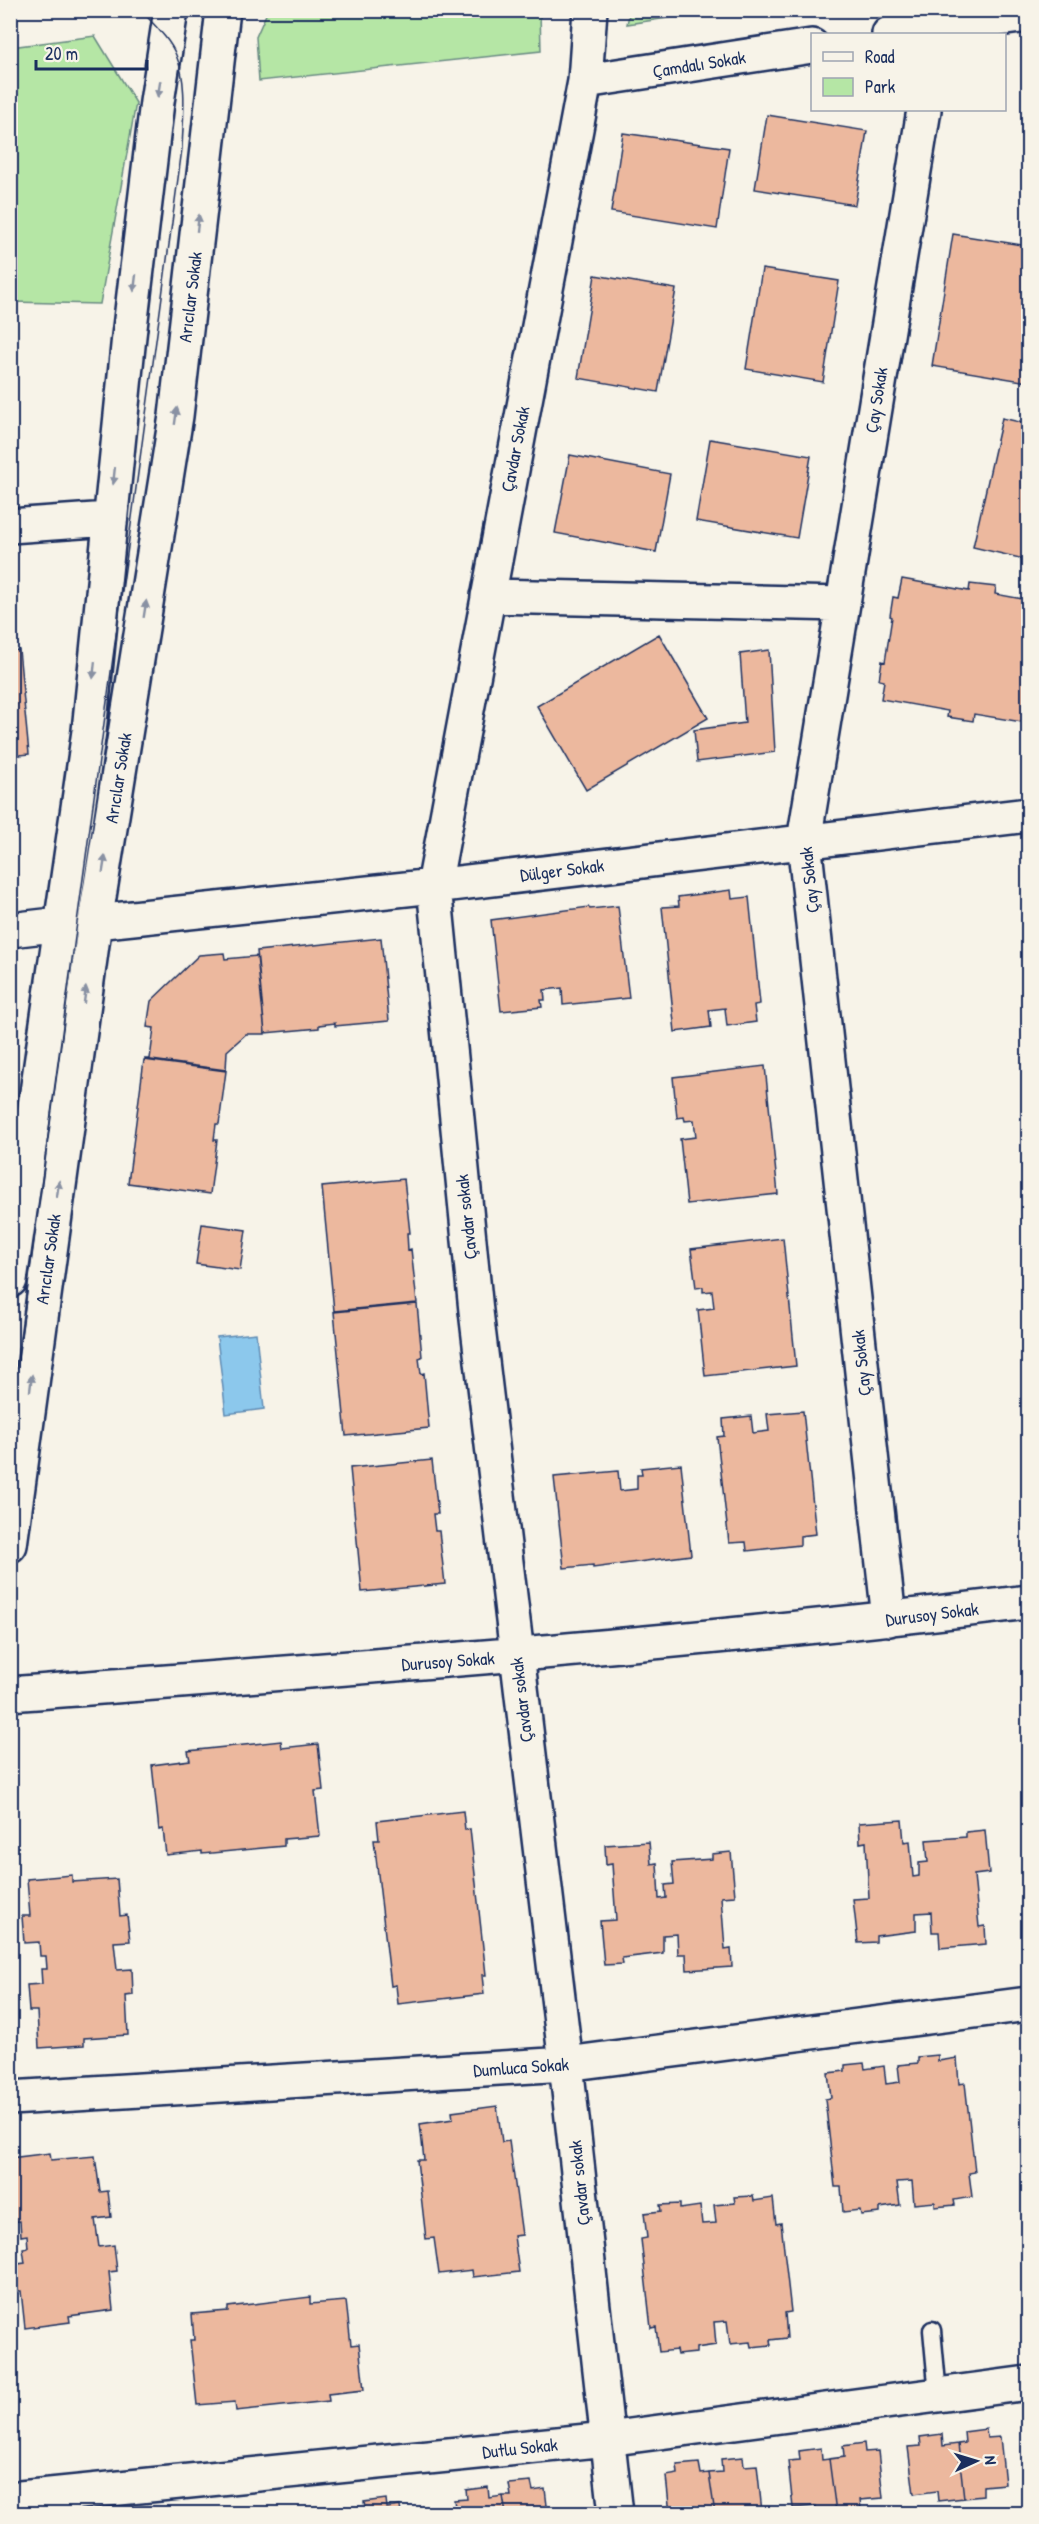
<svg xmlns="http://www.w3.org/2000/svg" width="1039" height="2524" font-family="'Patrick Hand',sans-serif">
	<rect width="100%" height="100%" fill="#f7f3e8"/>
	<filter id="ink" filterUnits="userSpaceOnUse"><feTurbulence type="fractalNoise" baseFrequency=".0167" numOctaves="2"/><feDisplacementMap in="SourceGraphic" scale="12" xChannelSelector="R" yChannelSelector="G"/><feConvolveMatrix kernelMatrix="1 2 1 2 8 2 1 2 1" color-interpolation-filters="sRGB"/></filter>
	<g filter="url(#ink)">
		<!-- green -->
		<path fill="#b5e6a5" stroke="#688a82" stroke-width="1.5" d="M268,10L540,11L541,51L259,81L256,37Z
			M630,10H714V11L627,24Z
			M95,36L136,103L100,304L11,302V47Z"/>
		<!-- water -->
		<path fill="#8cc8ec" stroke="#5f8bb3" stroke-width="1.5" d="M256,1333L264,1409L226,1414L217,1337Z"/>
		<!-- building -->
		<path fill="#ecb89e" stroke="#1b2f5e" stroke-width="1.5" d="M767,115L867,131L855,205L755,189Z
			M623,133L729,148L717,229L611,212Z
			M953,234L1028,246V382L932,366Z
			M762,269L839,281L823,382L746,369Z
			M595,275L676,289L658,392L578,378Z
			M1002,418L1028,424V560L973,547Z
			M710,439L811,456L797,538L696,521Z
			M570,455L670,474L656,552L555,533Z
			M902,579L969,591L970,584L996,587L995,594L1028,600V723L974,714L973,721L947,717L948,711L881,699L884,681L879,680L882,661L885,662L892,617L890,616L893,597L898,598Z
			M659,634L708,718L586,790L537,706Z
			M19,650L29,754L10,756V651Z
			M769,650L775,752L697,762L694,730L745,723L740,654Z
			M731,890L732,899L749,897L760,1004L754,1005L756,1022L727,1026L725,1008L709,1010L711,1027L675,1032L662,907L679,906L678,897Z
			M618,906L629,998L563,1005L562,988L544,990L545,1000H541L542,1007L501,1011L491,920L589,907L590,909Z
			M381,938L389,1021L335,1026V1023L319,1025V1028L265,1033L257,951Z
			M224,953L225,959L257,956L265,1034H246L227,1051L226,1070L144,1059H150L154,1028L147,1027L151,1001L199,955Z
			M144,1060L226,1071L219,1124H216L214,1140H217L210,1194L128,1183Z
			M765,1066L778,1194L687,1204L680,1139L696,1137L694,1120L685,1121L684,1117L677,1118L673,1077Z
			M404,1179L410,1233H407L408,1250L411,1249L417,1303L334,1311L322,1187Z
			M202,1224L246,1230L240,1270L196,1264Z
			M783,1238L796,1366L705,1376L698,1310L714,1308L712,1291L703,1292V1287L696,1288L691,1249Z
			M417,1304L422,1357L419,1358L421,1374L424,1373L429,1428L346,1436L334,1312Z
			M803,1411L816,1534L800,1536V1545L747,1551L746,1542L729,1543L717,1437L724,1436L723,1419L751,1416L753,1433L769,1431L767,1414Z
			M432,1460L438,1514H433L435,1531H439L445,1584L362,1592L350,1468Z
			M681,1464L691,1555L593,1568V1565L564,1568L554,1477L618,1471L620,1491L637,1489V1475H642L641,1468Z
			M281,1741L282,1748L318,1744L323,1790L315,1791L320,1836L284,1839V1846L202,1854V1851L166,1855L163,1829L159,1830L152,1765L190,1760L188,1751Z
			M463,1811L465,1830L470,1829L486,1975H482L484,1994L398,2004L396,1985L391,1986L374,1840H379L377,1821Z
			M902,1820L904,1842L910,1841L913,1877L919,1876V1863L928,1862L926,1840L966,1837V1832L985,1830L989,1873L974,1875L979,1927L985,1926L986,1944L940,1948L939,1932H932L931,1912L916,1913V1931L876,1936V1942L858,1943L853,1899L869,1898L866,1842L860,1843L859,1823Z
			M649,1842L651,1864L657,1863L659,1899L666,1898L665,1885L674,1884L672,1862L712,1859V1854L731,1852L735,1896L721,1897L725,1949L731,1948L732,1967L687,1970L686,1954H678L677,1934L663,1935V1953L622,1958L623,1964L604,1965L600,1921L616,1920L612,1864L606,1865L605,1845Z
			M72,1875V1882L117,1879L120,1916L127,1915L130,1941L114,1942L117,1970L132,1969L133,1995L126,1996L128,2035L84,2038V2045L39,2048L37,2011H29L27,1985L42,1984L41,1969H47L46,1956H40L39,1942L24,1943L22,1916H30L27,1879Z
			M938,2055V2061L957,2058L959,2084L965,2083L975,2172L969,2173L972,2197L954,2200L955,2205L935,2207V2202L914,2204L912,2181L897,2182L900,2205L880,2208V2213L861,2215L860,2210L843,2212L841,2187H835L825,2099L831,2098L828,2073L845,2071V2065L864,2063L865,2069L884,2066L886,2084L900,2082L898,2065L918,2063V2057Z
			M497,2106L502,2142L509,2141L522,2235L514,2236L519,2272L473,2277L472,2270L439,2274L434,2238L426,2239L417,2160H424L420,2124L453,2119L452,2112Z
			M50,2153L51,2160L95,2156L100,2192L108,2191L111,2217L95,2219L99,2247L114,2245L117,2271L109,2272L113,2310L69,2316L70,2322L25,2328L21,2291H13L10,2265L25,2263L23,2249L28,2248L27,2235L21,2236L20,2221L10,2222V2158Z
			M753,2196L754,2201L773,2198L776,2224L781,2223L791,2312L785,2313L787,2338L770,2340L771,2345L751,2347L750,2342L730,2344L727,2321L714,2322L716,2345L696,2348V2353L677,2355L676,2350L659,2352L656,2327L651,2328L641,2239L647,2238L644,2213L661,2211L660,2205L680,2204V2209L700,2206L702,2224L716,2223L714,2205L735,2203L734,2197Z
			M310,2297V2304L346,2301L351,2345L359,2344L364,2390L328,2394L329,2401L236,2411L235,2402L197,2405L190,2340H194L192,2314L228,2311V2307Z
			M986,2429L987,2438L1000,2437L1005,2484L983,2486V2496L964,2498L958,2444L965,2443L964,2432Z
			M942,2434L943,2446L958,2444L964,2498L938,2501L937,2491L914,2494L908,2447L921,2446L920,2437Z
			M864,2443L865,2452L878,2451L883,2498L860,2500L861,2509L836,2512L829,2459L844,2457L843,2446Z
			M821,2448L822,2460L829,2459L836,2512L817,2514L816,2506L793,2508L788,2461L800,2460L799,2451Z
			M743,2457L744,2466L757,2465L762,2512L715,2514L709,2473L722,2472L721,2459Z
			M699,2463L701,2474L709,2473L715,2514H670L666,2476L678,2474L677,2465Z
			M531,2482L533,2491L545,2489L548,2514H506L503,2496H511L509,2484Z
			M488,2487L489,2498L503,2496L506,2514H456L454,2500L467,2499L466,2490Z
			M386,2499L387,2508L400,2506L401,2514H358L366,2513L364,2502Z
			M343,2505L344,2514H321V2507Z"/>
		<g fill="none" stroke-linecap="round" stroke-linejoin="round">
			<!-- lane casing -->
			<g stroke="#1b2f5e" stroke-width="21">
				<path id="lane" d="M932,2330L938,2395"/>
			</g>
			<!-- street casing -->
			<g stroke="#1b2f5e" stroke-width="38">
				<path id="street" d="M590,10L585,81L434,886L476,1311L566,2064L616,2514
					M889,34L1028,15
					M585,81L812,46
					M10,526L109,519
					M488,596L843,604
					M95,922L434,886L1028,815
					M10,930L62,924
					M10,1280L89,731L129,336L157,102L171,10
					M10,1545L95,922L176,416L223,10
					M889,1619L804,841L924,110
					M10,1694C350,1668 690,1644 1028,1602
					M10,2098L566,2064L1028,2004
					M10,2499L607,2439L1028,2383"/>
			</g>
			<!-- lane -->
			<use href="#lane" stroke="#f7f3e8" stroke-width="16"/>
			<!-- street -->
			<use href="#street" stroke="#f7f3e8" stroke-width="33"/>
			<!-- tram -->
			<path stroke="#1b2f5e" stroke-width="1.5" d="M10,1416L182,149C183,119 188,83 176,55C169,38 153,24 141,10"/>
		</g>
		<!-- one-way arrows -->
		<defs><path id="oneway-solid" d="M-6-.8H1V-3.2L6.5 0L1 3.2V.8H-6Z" transform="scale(1.5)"/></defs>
		<g fill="#8991a3">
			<use href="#oneway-solid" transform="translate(159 89) rotate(99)"/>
			<use href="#oneway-solid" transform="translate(198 223) rotate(-83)"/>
			<use href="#oneway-solid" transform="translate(135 283) rotate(97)"/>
			<use href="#oneway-solid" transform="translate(176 416) rotate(-82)"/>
			<use href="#oneway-solid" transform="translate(114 476) rotate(96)"/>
			<use href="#oneway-solid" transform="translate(145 609) rotate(-81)"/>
			<use href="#oneway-solid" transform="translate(94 670) rotate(96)"/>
			<use href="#oneway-solid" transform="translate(104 864) rotate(-81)"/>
			<use href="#oneway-solid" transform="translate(85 995) rotate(-82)"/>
			<use href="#oneway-solid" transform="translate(58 1189) rotate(-82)"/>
			<use href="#oneway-solid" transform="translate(31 1383) rotate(-83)"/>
		</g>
	</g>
	<g text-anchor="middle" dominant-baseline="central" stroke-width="4.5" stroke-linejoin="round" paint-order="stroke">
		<!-- street labels -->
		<g font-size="18" fill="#1b2f5e" stroke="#f7f3e8">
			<text transform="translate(699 64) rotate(-9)">Çamdalı Sokak</text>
			<text transform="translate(190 297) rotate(-83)">Arıcılar Sokak</text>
			<text transform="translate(876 400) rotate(-81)">Çay Sokak</text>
			<text transform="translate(515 449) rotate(-79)">Çavdar Sokak</text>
			<text transform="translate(118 778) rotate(-81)">Arıcılar Sokak</text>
			<text transform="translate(562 870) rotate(-7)">Dülger Sokak</text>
			<text transform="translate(809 880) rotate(-96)">Çay Sokak</text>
			<text transform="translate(466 1217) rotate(-96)">Çavdar sokak</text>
			<text transform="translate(48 1259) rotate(-82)">Arıcılar Sokak</text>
			<text transform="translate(861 1363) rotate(-96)">Çay Sokak</text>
			<text transform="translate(932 1614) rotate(-7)">Durusoy Sokak</text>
			<text transform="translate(448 1661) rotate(-4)">Durusoy Sokak</text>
			<text transform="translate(521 1700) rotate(-97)">Çavdar sokak</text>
			<text transform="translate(521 2067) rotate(-4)">Dumluca Sokak</text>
			<text transform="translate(579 2183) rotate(-96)">Çavdar sokak</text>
			<text transform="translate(520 2448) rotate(-6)">Dutlu Sokak</text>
		</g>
	</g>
	<!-- margin -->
	<rect width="1039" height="2524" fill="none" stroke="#f7f3e8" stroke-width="36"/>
	<rect x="18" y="18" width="1003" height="2488" fill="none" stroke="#1b2f5e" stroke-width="2" filter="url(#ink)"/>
	<!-- legend -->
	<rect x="811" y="33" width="195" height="78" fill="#f7f3e8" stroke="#9fa5b1" stroke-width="1.5"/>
	<rect x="823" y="52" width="30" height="9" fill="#f7f3e8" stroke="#9fa5b1" stroke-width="1.5"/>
	<text x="865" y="63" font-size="18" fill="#1b2f5e">Road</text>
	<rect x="823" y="78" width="30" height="18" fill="#b5e6a5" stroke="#9fa5b1" stroke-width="1.5"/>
	<text x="865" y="93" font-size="18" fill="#1b2f5e">Park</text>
	<!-- north arrow -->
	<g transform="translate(976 2461) rotate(86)" stroke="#f7f3e8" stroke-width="4.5" paint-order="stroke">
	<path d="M0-4.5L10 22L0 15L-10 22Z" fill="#1b2f5e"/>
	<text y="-9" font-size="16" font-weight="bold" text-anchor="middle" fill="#1b2f5e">N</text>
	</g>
	<!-- scale -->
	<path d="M36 60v9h111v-9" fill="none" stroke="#1b2f5e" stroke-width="3"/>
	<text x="45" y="60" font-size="18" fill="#1b2f5e" stroke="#f7f3e8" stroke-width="4.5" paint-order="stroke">20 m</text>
</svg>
